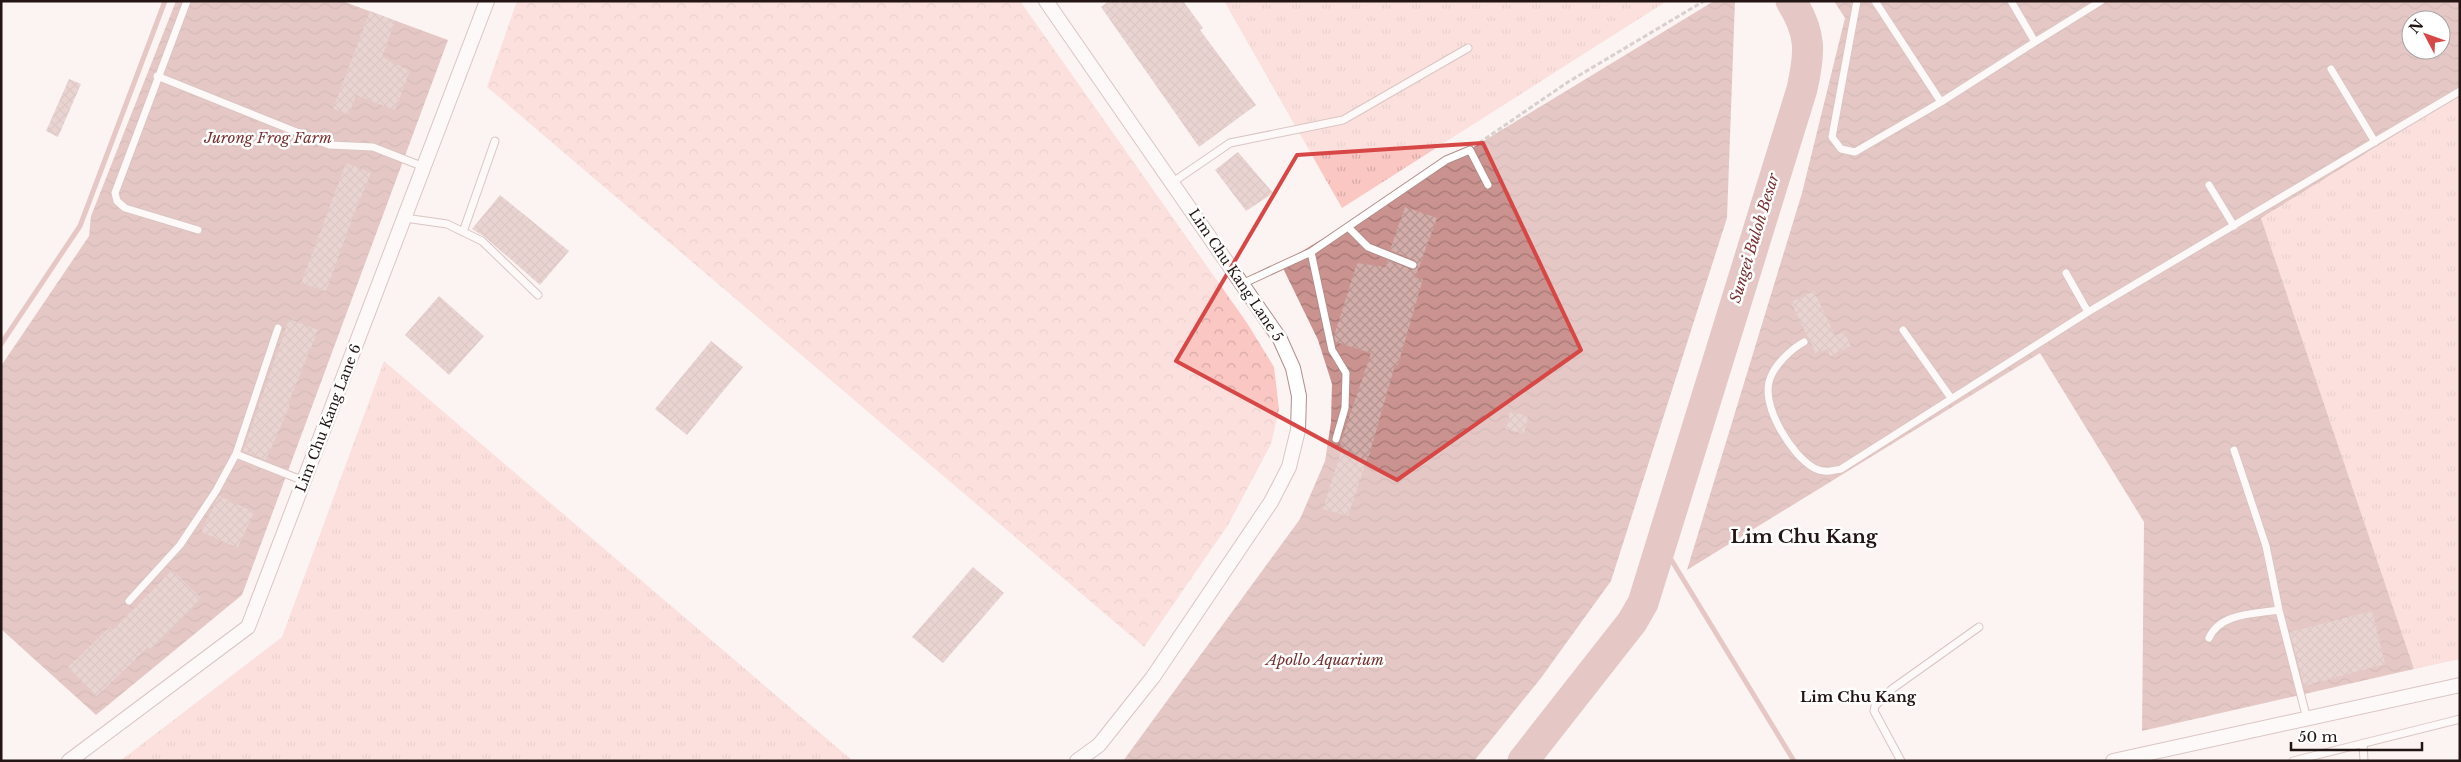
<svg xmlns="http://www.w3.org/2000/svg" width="2461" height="762" font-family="'Libre Baskerville',serif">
	<defs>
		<pattern id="grass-tufts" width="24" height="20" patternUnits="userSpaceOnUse" patternTransform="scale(1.25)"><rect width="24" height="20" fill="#fac7c3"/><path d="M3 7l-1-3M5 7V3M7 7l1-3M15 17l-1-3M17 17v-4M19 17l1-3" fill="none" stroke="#d6aaa7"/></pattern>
		<pattern id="forest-crowns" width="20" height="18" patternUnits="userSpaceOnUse" patternTransform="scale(1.25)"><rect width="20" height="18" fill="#fac7c3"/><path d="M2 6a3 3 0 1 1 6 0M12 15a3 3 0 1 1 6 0" fill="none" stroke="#d6aaa7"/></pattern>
		<pattern id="water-waves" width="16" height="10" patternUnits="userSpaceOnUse" patternTransform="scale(1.25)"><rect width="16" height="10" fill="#cb938f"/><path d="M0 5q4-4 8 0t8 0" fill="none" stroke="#a47774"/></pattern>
		<pattern id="building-cross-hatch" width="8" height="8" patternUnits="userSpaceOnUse" patternTransform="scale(1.25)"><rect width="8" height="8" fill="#d3ada9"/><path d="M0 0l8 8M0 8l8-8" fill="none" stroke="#b59491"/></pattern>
	</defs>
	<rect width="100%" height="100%" fill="#fcf4f3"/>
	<!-- grass -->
	<path fill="url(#grass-tufts)" d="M1224,1H1667L1342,208Z
		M2460,95V659L2414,669L2261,218Z
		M384,361L853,761H120L282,637Z"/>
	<!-- forest -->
	<path fill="url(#forest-crowns)" d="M517,1H1020L1247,323L1274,367L1279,409L1271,444L1228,525L1144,647L487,87Z"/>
	<!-- water -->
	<path fill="url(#water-waves)" fill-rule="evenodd" d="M176,1H342L448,40L242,595L96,715L1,629V366L89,236L91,216Z
		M1714,1H1735L1727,218L1611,581L1541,678L1474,761H1123L1300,519L1325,461L1331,422L1332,384L1318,340L1281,264Z
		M1834,1H2460V95L2261,218L2414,669L2142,731L2144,522L2040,353L1687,570L1802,193L1845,18ZM2411,20H2441V50H2411Z"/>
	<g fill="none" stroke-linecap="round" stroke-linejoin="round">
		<!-- stream -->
		<path stroke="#cb938f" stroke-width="5" d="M1,344L80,226L165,1
			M1661,543L1794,761"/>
		<!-- river -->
		<path stroke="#cb938f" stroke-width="31" d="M1523,761L1632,622L1643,603L1802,89C1810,53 1812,34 1791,1"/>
	</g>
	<!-- building -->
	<path fill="url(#building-cross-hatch)" d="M1109,1H1183L1203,28L1200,30L1256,105L1199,147L1101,7Z
		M370,11L395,21L382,57L410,71L395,110L356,95L349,114L333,109Z
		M69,79L81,84L58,137L46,131Z
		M1238,152L1273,193L1246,211L1215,170Z
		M346,163L371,173L354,214L326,291L301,283Z
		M500,195L569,251L540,285L485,237L472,229Z
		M1405,207L1437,218L1415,278L1423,279L1398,365H1395L1369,456H1368L1348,516L1323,509L1343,445L1340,444L1371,353L1336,342L1334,336L1357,263L1385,267L1387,260L1412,270L1418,267L1415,260L1390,250Z
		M1814,291L1835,336L1844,332L1851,346L1830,356L1827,349L1816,354L1791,302Z
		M439,296L484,336L449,375L405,335Z
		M289,319L318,330L288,404L290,405L266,460L243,451Z
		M711,341L743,367L687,435L655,409Z
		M1510,412L1528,416L1524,434L1506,429Z
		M219,496L254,512L238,548L201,532Z
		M973,567L1004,593L943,663L912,637Z
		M172,570L202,599L151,650L148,647L96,697L68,667L110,627L113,630Z
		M2372,611L2385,664L2304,686L2290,632Z"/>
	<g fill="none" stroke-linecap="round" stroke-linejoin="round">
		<!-- service casing -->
		<g stroke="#b28d8a" stroke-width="9">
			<path id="service" d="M187,1L115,193L117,201L125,208L198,230
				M1857,1L1832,137L1841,149L1855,152L1941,102L2035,42
				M1875,1L1941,102
				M2011,1L2035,42L2101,1
				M2331,69L2375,142
				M157,76L329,145L373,147L424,167
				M1173,182L1230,143L1343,120L1468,48
				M2209,185L2234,226
				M405,218L447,224L482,241L538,295
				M1348,227L1368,247L1413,265
				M463,232L495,141
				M1311,252L1332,350L1346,373L1345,408L1336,439
				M2066,273L2088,312
				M1244,283L1311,252L1446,160L1470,150L1488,185
				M1903,330L1951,398
				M1804,342C1791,349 1773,366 1769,382C1763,408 1791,455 1814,468C1823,473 1831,471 1841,469L2088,312L2460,91
				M2234,450L2266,546L2279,610L2307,719
				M236,454L304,481
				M129,601L180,545L216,491L236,454L278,328
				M2209,638C2220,613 2254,614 2279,610
				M2363,743L2364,761
				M1901,761L1874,711L1875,706L1892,689L1979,627
				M2293,761L2460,719"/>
		</g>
		<!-- minor casing -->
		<g stroke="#b28d8a" stroke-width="16">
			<path id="minor" d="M1046,1L1280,339L1293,368L1299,396L1298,430L1289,467L1271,502L1153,677L1099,745L1077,761
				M69,761L248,627L487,1
				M2113,761L2460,685"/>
		</g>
		<!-- path -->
		<path stroke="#aea4a3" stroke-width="3" stroke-dasharray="5 2.5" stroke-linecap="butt" d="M1479,143L1568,82L1704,1"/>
		<!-- service -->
		<use href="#service" stroke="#fff" stroke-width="7"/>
		<!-- minor -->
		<use href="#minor" stroke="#fff" stroke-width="14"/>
	</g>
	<!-- marked area -->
	<path d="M0 0H2461V762H0ZM1483,143L1581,350L1397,480L1176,361L1297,155Z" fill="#fcf4f3" fill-opacity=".55" fill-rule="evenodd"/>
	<path fill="none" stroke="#d64746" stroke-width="4" stroke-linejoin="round" d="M1483,143L1581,350L1397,480L1176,361L1297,155Z"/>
	<g text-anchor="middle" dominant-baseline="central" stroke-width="5" stroke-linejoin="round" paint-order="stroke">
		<!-- street labels -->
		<g font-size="14" fill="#221513" stroke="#fff">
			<text transform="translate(1236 275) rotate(56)">Lim Chu Kang Lane 5</text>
			<text transform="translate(328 418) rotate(-69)">Lim Chu Kang Lane 6</text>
		</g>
		<!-- water labels -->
		<g font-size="15" font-style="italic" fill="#783230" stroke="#fff">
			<text x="268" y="137">Jurong Frog Farm</text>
			<text transform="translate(1754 238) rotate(-73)">Sungei Buloh Besar</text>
			<text x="1325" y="659">Apollo Aquarium</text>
		</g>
		<!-- neighbourhood labels -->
		<g font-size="15" font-weight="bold" fill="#221513" stroke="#fff">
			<text x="1858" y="696">Lim Chu Kang</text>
		</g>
		<!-- district labels -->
		<g font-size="19" font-weight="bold" fill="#221513" stroke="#fff">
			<text x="1804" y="536">Lim Chu Kang</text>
		</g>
	</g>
	<!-- border -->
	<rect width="2461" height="762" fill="none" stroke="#221513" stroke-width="5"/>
	<!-- north arrow -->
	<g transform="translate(2426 35) rotate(311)"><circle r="24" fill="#ffffff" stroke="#a7a1a1"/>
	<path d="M0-4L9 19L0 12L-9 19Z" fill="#d64746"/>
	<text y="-8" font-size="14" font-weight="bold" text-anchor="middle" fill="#221513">N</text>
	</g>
	<!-- scale -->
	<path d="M2291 742v8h131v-8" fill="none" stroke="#221513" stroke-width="2.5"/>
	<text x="2298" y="742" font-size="15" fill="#221513" stroke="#ffffff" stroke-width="4" paint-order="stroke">50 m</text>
</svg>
